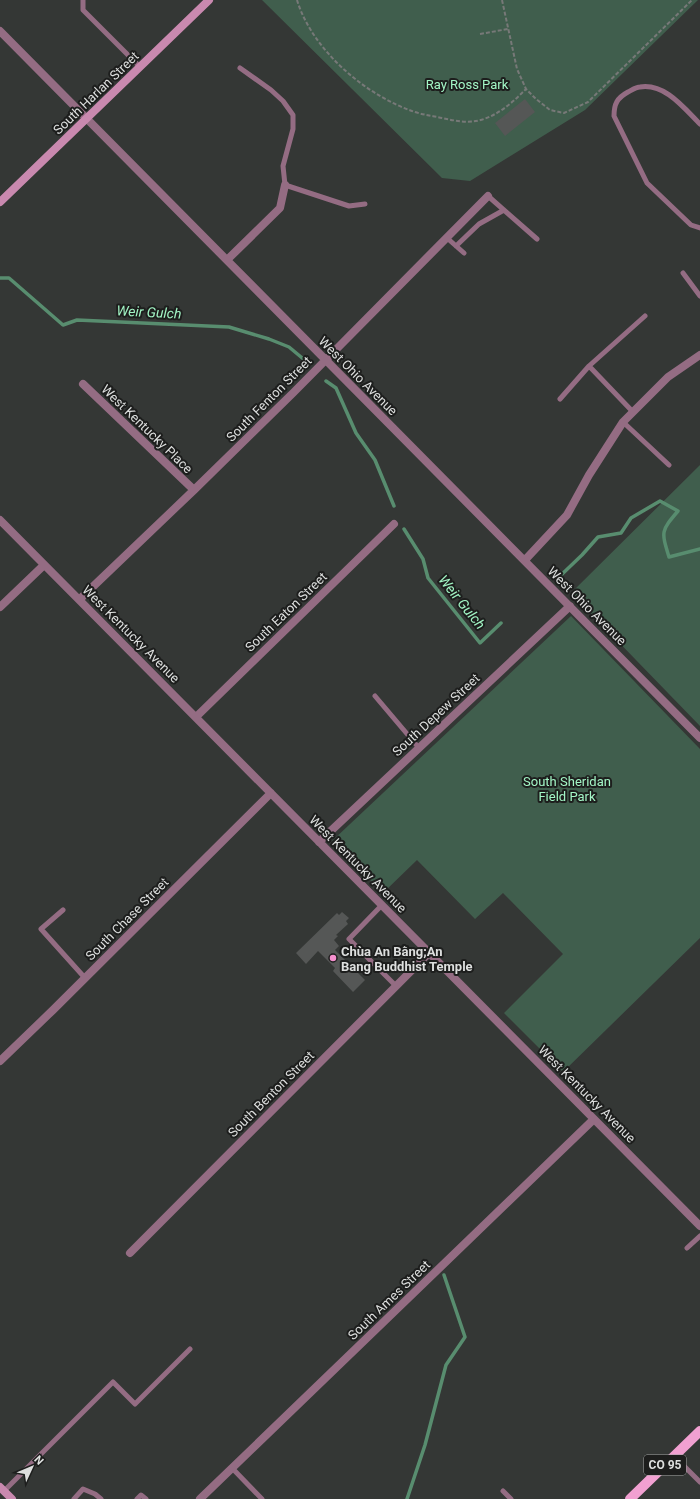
<svg xmlns="http://www.w3.org/2000/svg" width="700" height="1499" font-family="Roboto,sans-serif">
	<rect width="100%" height="100%" fill="#343735"/>
	<!-- green -->
	<path fill="#405e4d" d="M262,0H698L585,110L470,181L442,178Z
		M700,465V726L571,593Z
		M571,616L700,749V938L563,1072L504,1013L563,954L503,893L475,919L417,860L383,893L332,841Z"/>
	<g fill="none" stroke-linecap="round" stroke-linejoin="round">
		<!-- stream -->
		<path stroke="#588d6f" stroke-width="3.5" d="M0,278H9L63,325L77,320L229,327L269,339L289,347L307,362
			M326,381L336,388L356,433L375,460L394,506
			M404,529L423,559L428,578L480,643L501,623
			M558,578L582,555L598,537L621,533L631,518L660,501L678,511C661,531 661,531 669,557L700,549
			M407,1499L425,1445L446,1365L465,1337L444,1275"/>
	</g>
	<!-- building -->
	<path fill="#555756" d="M525,99L535,112L505,136L495,123Z
		M342,912L349,918L346,921L348,924L336,935L338,936L334,940L339,946L335,950L365,980L353,992L333,971L335,968L318,951L306,964L296,953L337,913L339,915Z"/>
	<g fill="none" stroke-linecap="round" stroke-linejoin="round">
		<!-- path -->
		<path stroke="#777978" stroke-width="2" stroke-dasharray="4 2" stroke-linecap="butt" d="M297,0C312,50 366,96 415,112C424,115 433,116 442,118C456,121 470,124 484,119C501,113 514,101 526,89
			M502,0L517,69L526,89L536,99L550,110L564,113L588,102L692,0
			M480,34L508,29"/>
		<!-- lane -->
		<path stroke="#946c83" stroke-width="5" d="M83,0V10L140,67
			M240,68L271,90L283,101L293,115V129L283,166L285,185L349,206L365,204
			M700,124C684,108 665,83 640,87C636,87 632,90 628,92C617,98 614,104 614,116L647,183L691,225L700,228
			M488,196L537,239
			M447,238L464,253
			M456,246L479,224L504,210
			M683,273L700,296
			M589,366L633,412
			M560,399L589,366L645,316
			M623,422L669,465
			M375,696L419,748
			M382,905L349,939L396,986
			M63,910L41,929L85,978
			M687,1248L700,1236
			M674,1456L700,1482
			M232,1468L262,1499
			M4,1491L113,1382L135,1404L190,1349
			M503,1491L511,1499
			M74,1499L83,1489L95,1494L101,1499
			M137,1499L141,1495L146,1499"/>
		<!-- street -->
		<path stroke="#946c83" stroke-width="8" d="M0,31L700,738
			M227,260L280,208L285,185
			M83,384L194,490
			M0,520L700,1226
			M525,560L567,515L589,475L623,422L668,377L700,355
			M80,599L194,490L293,393L488,196
			M0,607L44,565
			M196,717L394,524
			M319,842L570,606
			M0,1061L53,1010L271,793
			M130,1253L429,953
			M200,1499L594,1119"/>
		<!-- secondary -->
		<path stroke="#c989af" stroke-width="8" d="M0,202L209,0
			M0,1487L12,1499"/>
		<!-- primary -->
		<path stroke="#f1a0d1" stroke-width="10" d="M630,1499L700,1431"/>
	</g>
	<!-- markers -->
	<circle fill="#f690cf" stroke="#1d1e1d" stroke-width="1.5" cx="333" cy="958" r="4"/>
	<g text-anchor="middle" dominant-baseline="central" stroke-width="4" stroke-linejoin="round" paint-order="stroke">
		<!-- shield labels -->
		<rect fill="#1d1e1d" stroke="#a3a5a4" stroke-width="1" x="644" y="1455" width="42" height="20" rx="3"/>
		<g font-size="12" font-weight="bold" fill="#dddfde">
			<text x="665" y="1465">CO 95</text>
		</g>
		<!-- park labels -->
		<g font-size="13" fill="#a3f6c6" stroke="#1d1e1d">
			<text x="467" y="84">Ray Ross Park</text>
			<text x="567" y="781">South Sheridan<tspan x="567" dy="15">Field Park</tspan></text>
		</g>
		<!-- street labels -->
		<g font-size="13" fill="#dddfde" stroke="#1d1e1d">
			<text transform="translate(96 93) rotate(-44)">South Harlan Street</text>
			<text transform="translate(358 376) rotate(45)">West Ohio Avenue</text>
			<text transform="translate(269 399) rotate(-45)">South Fenton Street</text>
			<text transform="translate(147 429) rotate(44)">West Kentucky Place</text>
			<text transform="translate(587 606) rotate(45)">West Ohio Avenue</text>
			<text transform="translate(286 612) rotate(-44)">South Eaton Street</text>
			<text transform="translate(131 634) rotate(45)">West Kentucky Avenue</text>
			<text transform="translate(436 715) rotate(-43)">South Depew Street</text>
			<text transform="translate(358 864) rotate(45)">West Kentucky Avenue</text>
			<text transform="translate(127 919) rotate(-45)">South Chase Street</text>
			<text transform="translate(271 1094) rotate(-45)">South Benton Street</text>
			<text transform="translate(587 1094) rotate(45)">West Kentucky Avenue</text>
			<text transform="translate(389 1300) rotate(-44)">South Ames Street</text>
		</g>
		<!-- poi labels -->
		<g font-size="13" font-weight="bold" fill="#dddfde" stroke="#1d1e1d" text-anchor="start">
			<text x="341" y="951">Chùa An Bằng;An<tspan x="341" dy="15">Bang Buddhist Temple</tspan></text>
		</g>
		<!-- water labels -->
		<g font-size="14" font-style="italic" fill="#a2f5c5" stroke="#1d1e1d">
			<text transform="translate(149 312) rotate(3)">Weir Gulch</text>
			<text transform="translate(462 602) rotate(51)">Weir Gulch</text>
		</g>
	</g>
	<!-- north arrow -->
	<g transform="translate(32 1467) rotate(46)" stroke="#1d1e1d" stroke-width="3" paint-order="stroke">
	<path d="M0-3L7 15L0 10L-7 15Z" fill="#dddfde"/>
	<text y="-6" font-size="11" font-weight="bold" text-anchor="middle" fill="#dddfde">N</text>
	</g>
</svg>
